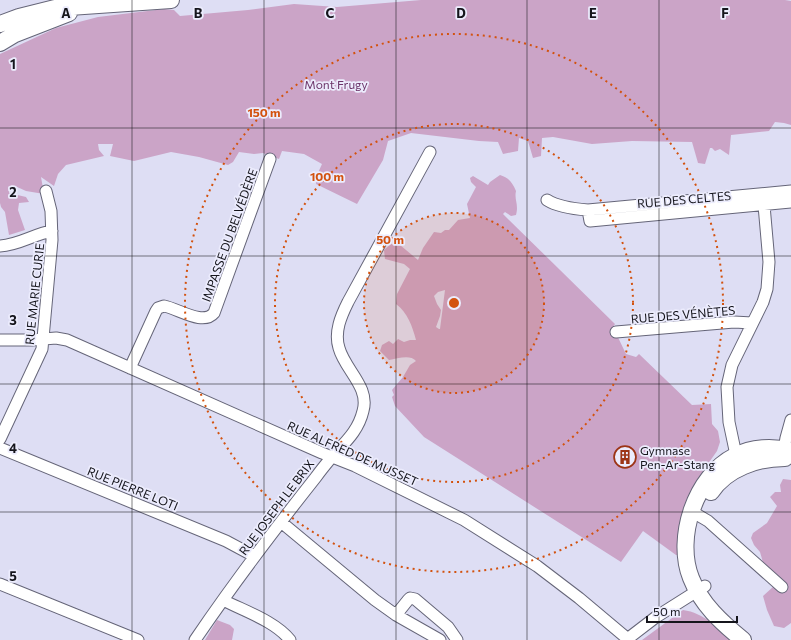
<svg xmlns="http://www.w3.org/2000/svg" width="791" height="640" font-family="Commissioner,sans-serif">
	<rect width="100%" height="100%" fill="#dedef4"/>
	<!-- green -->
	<path fill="#cba4c7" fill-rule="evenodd" d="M421,0H785L791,1V125L784,123L775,122L769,131L731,135L729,155L720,149L715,151L712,148H710L705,164L698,163L692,142L632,141L592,144L553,137L542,138L541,156L533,158L528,141L519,138L518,151L503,154L498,142L479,141L411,133L388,141L383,160L357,204L316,184L317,175L322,164L304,154L282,151L279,159L263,153L254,154L239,152L233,162L228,165L199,157L171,152L134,161L110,156L113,144H98L99,150L104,156L66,165L58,174L54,186L41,177L44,194L26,191L15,186H10L9,193L26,197L29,202L19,203L18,210L25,230L9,235L5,212L1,207L0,203V54L56,28L98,17L164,9L174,10L180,16L248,10L294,4L337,7Z
		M500,175C509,178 512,182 516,191C514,200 519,204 516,215L511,216L505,212L503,214L615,324L613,327L626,354L636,357L639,354L692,405L711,404L712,424L718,431L720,442L717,451L703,471L687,498L682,521L679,555H676L643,531L621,562L424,437L395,406L392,397L394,395L392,390L403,377L410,365L416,361C410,354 397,359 389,360L380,351L382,345L389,341L393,344L398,339L404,342L410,340H416C412,326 408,313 396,304L397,294L410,269L404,264L385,259L384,250L391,244L400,245L418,260L423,248L434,232L441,233L445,230H449L458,220L470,218L467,204L476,187L471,182L470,178L473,176L488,185L490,182ZM445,290L440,329H439L436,327L440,316L441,310L437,304L434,296L438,292Z
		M783,479L791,480V623L784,628L774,626L767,610L763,596L774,586L764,566L760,552L754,545L751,538L753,533L767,523L777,506L770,497L775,492H781L780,485Z
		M683,610C704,613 717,627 732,640H642Z
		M217,620L230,625L234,629L232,640H205Z"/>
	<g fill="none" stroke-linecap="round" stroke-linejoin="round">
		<!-- street casing -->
		<g stroke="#656578" stroke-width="13">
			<path id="street" d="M547,200C558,207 575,209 588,210L791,191
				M588,210L590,221L791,202
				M0,246C19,245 34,234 52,231
				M616,332L734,322L752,323
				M0,340H32L56,338L67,340L322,453L355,466L464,520L537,566L579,598L629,640
				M130,368L156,311L158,308L164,306C179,309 203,326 214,313L270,159
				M0,439L42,349L52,240L51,211L46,191
				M0,448L226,541L254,556
				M736,455L729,422L727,387L732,365L763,302L767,289L769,262L763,194
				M783,455L786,438L791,420
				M691,511L708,521L782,587
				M281,522L375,600L396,615L440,640
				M0,584L138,640
				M223,600C244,611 275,621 290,640
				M396,615L408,600L410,598L415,599L448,627L457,640
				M195,640C233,584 274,530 316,477C321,470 326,464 331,458C344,443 358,432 363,411C370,387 345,370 339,348C334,332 341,316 348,302L430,152
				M626,640L656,617L705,586"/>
		</g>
		<!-- secondary casing -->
		<g stroke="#656578" stroke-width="18">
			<path id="secondary" d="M0,24L19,17L55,8L171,0
				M0,43L15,34L69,13
				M711,492C727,468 758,458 785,458
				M743,640C722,623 701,604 691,578C675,538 695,476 735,456C752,447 773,446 791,451"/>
		</g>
		<!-- street -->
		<use href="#street" stroke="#fff" stroke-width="11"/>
		<!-- secondary -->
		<use href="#secondary" stroke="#fff" stroke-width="16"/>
	</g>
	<!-- grid -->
	<path fill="none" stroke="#15151c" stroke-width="1" stroke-opacity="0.55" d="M132,0V640M264,0V640M396,0V640M527,0V640M659,0V640M0,128H791M0,256H791M0,384H791M0,512H791"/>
	<!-- distance rings -->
	<circle cx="454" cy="303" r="90" fill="#d3520e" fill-opacity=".12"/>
	<g fill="none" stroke="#d3520e" stroke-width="2" stroke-dasharray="2 4">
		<circle cx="454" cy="303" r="90"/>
		<circle cx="454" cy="303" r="179"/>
		<circle cx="454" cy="303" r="269"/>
	</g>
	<!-- icons -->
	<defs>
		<g id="building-ring" transform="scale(1.15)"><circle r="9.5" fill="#ececfd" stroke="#9c3416" stroke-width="1.5"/><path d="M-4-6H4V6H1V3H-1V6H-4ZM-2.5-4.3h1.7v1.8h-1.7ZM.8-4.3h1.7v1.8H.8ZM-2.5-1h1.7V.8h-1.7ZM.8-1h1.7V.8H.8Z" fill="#9c3416"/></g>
	</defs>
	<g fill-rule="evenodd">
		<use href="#building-ring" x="625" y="457"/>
	</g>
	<g text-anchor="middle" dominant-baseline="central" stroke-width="3.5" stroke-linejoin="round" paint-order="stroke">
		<!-- park labels -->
		<g font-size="12" fill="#6b3368" stroke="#ececfd">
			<text x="336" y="84">Mont Frugy</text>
		</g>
		<!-- street labels -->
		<g font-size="12" fill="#15151c" stroke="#ececfd">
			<text transform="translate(684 199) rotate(-5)">RUE DES CELTES</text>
			<text transform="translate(229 235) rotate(-70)">IMPASSE DU BELVÉDÈRE</text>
			<text transform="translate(34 294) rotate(-84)">RUE MARIE CURIE</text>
			<text transform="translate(683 314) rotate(-5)">RUE DES VÉNÈTES</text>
			<text transform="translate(353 453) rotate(24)">RUE ALFRED DE MUSSET</text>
			<text transform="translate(133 488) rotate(22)">RUE PIERRE LOTI</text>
			<text transform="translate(276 507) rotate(-53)">RUE JOSEPH LE BRIX</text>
		</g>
		<!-- poi labels -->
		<g font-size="12" fill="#15151c" stroke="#ececfd" text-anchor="start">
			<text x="640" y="450">Gymnase<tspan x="640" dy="14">Pen-Ar-Stang</tspan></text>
		</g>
	</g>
	<g font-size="13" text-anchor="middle" font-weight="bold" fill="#15151c" stroke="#ececfd" stroke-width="3.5" stroke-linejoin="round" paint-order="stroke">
		<text x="66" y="18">A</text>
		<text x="198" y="18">B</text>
		<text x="330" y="18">C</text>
		<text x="461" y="18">D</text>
		<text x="593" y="18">E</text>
		<text x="725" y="18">F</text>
		<text x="13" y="69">1</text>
		<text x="13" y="197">2</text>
		<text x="13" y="325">3</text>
		<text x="13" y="453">4</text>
		<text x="13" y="581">5</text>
	</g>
	<circle cx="454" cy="303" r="6" fill="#d3520e" stroke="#ececfd" stroke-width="2"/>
	<g font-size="12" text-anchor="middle" font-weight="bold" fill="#d3520e" stroke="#ececfd" stroke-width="3.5" stroke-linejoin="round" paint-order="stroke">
		<text x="264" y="117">150 m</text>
		<text x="327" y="181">100 m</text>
		<text x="390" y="244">50 m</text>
	</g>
	<!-- scale -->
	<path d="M647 616v6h90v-6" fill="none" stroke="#15151c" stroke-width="2"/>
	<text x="653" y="616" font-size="12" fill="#15151c" stroke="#ececfd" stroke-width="3" paint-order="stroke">50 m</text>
</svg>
